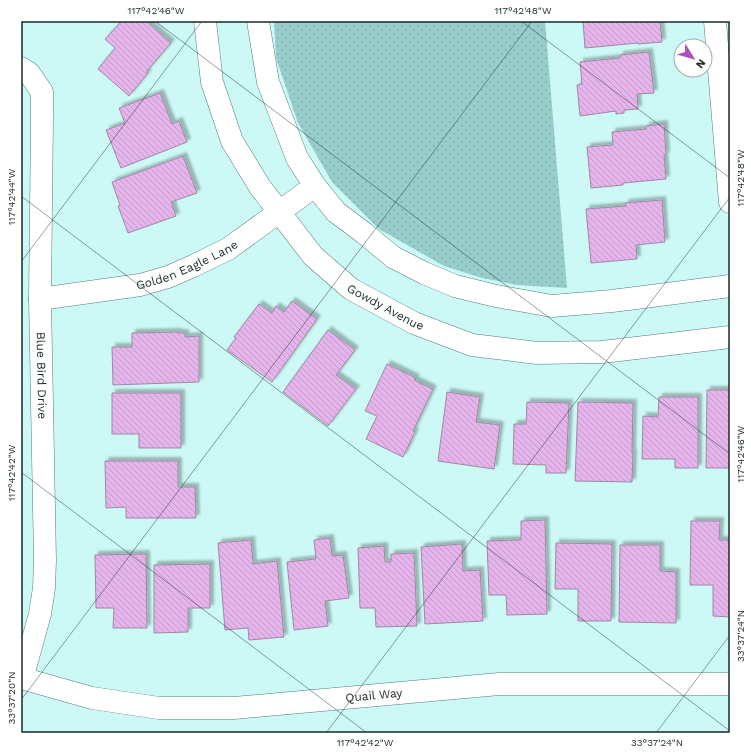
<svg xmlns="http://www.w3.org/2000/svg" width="751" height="754" font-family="'Work Sans',sans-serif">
	<defs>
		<pattern id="grass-dots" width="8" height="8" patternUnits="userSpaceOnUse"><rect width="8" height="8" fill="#97cdca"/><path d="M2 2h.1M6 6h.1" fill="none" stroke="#82b0ae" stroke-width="1.8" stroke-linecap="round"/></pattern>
		<pattern id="building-back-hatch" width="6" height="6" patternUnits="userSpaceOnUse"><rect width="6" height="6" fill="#e4b4eb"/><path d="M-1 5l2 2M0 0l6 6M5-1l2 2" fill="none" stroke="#c39bca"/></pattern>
		<filter id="shadow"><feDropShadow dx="3.5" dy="-3.5" stdDeviation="1" flood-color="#0004"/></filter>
	</defs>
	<rect width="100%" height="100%" fill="#ccf9f5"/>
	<!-- grass -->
	<path fill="url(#grass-dots)" d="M274,21H545L567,288L517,285L482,278L444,266L379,229L332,182L298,123L276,58Z"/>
	<!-- building -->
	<path fill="url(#building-back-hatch)" stroke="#9e88a2" filter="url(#shadow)" d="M122,21H146L171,43L146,72L148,73L129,96L98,69L115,48L105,39Z
		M583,21H660L662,42L638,44V43L585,48Z
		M649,52L654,93L637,94L638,109L624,110V113L616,114V111L580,116L577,85L582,84L580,62L620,58V55Z
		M160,93L172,124L179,121L187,142L121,168L106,130L125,123L119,108Z
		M664,124L666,155H664L666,179L623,183V185L591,188L587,147L613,145L612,132L646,129V126Z
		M183,156L197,193L171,202L176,216L128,233L118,206L120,205L112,182Z
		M662,200L665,242L636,245L637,259L591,263L586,209L626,206L625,203Z
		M292,301L317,319L272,382L227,350L236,338L234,337L259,304L272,313L276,306L284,312Z
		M328,330L355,350L336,375L356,389L328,426L283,392Z
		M178,332V333H185V337L199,336V382L113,385L112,347H132V333Z
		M387,364L416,378L414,380L433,389L413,431L415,432L403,457L366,439L377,416L365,411Z
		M707,390H730V468H706Z
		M447,392L480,397L476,422L500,425L494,469L438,461Z
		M112,393H181V448H139V434H112Z
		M659,397H698V468H675V459H642L643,416L658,417Z
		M527,402L569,403L566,473H546V465L513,464L514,424H526Z
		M578,402L633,403L632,453H633L632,482L575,481Z
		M105,461H178V487H195L196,518H126V507L106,508Z
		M545,520L547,614L507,615L506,595H489L487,541L521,540V521Z
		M691,521H720L719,540H730V617L713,616V585H690Z
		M330,538L332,556L343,555L349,598L325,601L328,626L294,630L287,562L316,559L314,540Z
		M251,540L253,564L277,561L284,637L249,640L248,628L225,630L218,543Z
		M556,543L612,544L611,621H578V589H555Z
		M462,544L463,571L480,570L483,621L425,624L421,547Z
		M620,545H660V571L676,572V623L619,622Z
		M384,546L385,562H391V554L414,553L417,626L376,627L375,608H360L358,548Z
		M146,554L147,628H113L114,608H96L95,555Z
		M210,564V608H188V632L154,633V565Z"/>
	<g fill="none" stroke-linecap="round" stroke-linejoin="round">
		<!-- minor casing -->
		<g stroke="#537c79" stroke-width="23">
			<g id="minor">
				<path id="s1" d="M205,21L212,82L232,141L260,187L313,256L351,289L414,323L472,345L537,353L602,352L730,337"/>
				<path d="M258,21L268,82L297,158L315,186L336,212L364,233L393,257L424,273L455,286L496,296L552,306L612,301L730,286"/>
				<path d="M715,21L730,202"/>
				<path id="s2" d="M21,68L29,73L42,92V117L40,299L45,560L44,588L40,614L22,679"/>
				<path id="s3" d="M40,299L140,285L168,277L193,266L228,249L315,186"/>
				<path id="s4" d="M21,678L92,698L159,708H234L499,684H730"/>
			</g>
		</g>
		<!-- minor -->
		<use href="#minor" stroke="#fff" stroke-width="22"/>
	</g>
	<!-- ticks -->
	<path fill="none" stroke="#192a29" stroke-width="1" stroke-opacity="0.45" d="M155,21L730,454M521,21L730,178M21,196L730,731M21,262L202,21M21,472L367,733M21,700L532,21M326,733L730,197M656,733L730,635"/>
	<g text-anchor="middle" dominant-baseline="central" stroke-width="3" stroke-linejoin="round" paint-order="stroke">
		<!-- street labels -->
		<g font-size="12" fill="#192a29" stroke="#fff">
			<text stroke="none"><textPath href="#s3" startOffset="152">Golden Eagle Lane</textPath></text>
			<text stroke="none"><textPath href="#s1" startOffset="354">Gowdy Avenue</textPath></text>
			<text stroke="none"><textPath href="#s2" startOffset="316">Blue Bird Drive</textPath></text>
			<text stroke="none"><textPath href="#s4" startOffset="357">Quail Way</textPath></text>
		</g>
	</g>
	<!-- border -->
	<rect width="751" height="754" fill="none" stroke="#ffffff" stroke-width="44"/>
	<!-- north arrow -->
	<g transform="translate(693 58) rotate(127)"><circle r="19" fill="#ffffff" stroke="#a3aaa9"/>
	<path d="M0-3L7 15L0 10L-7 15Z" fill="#ac51bc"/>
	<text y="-6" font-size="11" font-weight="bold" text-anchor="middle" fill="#192a29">N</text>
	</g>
	<rect x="22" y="22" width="707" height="710" fill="none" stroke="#192a29" stroke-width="1.5"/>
	<g font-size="10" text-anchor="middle" fill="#192a29">
		<text x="156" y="14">117°42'46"W</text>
		<text x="523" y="14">117°42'48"W</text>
		<text transform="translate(740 178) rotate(-90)" y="4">117°42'48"W</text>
		<text transform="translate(11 197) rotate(-90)" y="4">117°42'44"W</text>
		<text transform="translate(740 454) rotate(-90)" y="4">117°42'46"W</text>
		<text transform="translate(11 473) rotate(-90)" y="4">117°42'42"W</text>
		<text transform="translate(740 636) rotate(-90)" y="4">33°37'24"N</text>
		<text transform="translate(11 698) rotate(-90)" y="4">33°37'20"N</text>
		<text x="365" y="746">117°42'42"W</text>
		<text x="657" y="746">33°37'24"N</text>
	</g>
</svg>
